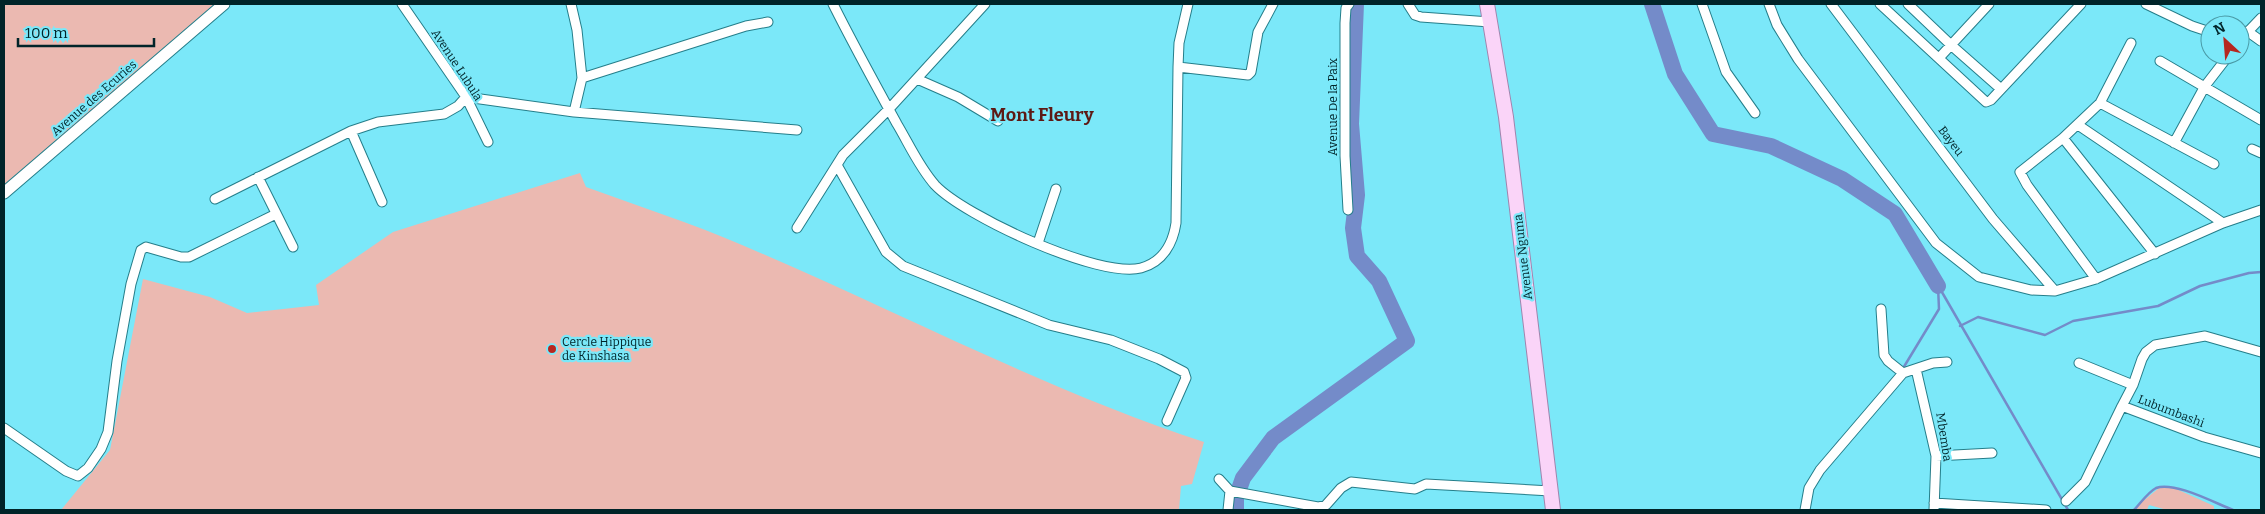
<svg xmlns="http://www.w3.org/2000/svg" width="2265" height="514" font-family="Bitter,serif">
	<rect width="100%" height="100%" fill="#7be8f9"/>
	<!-- green -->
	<path fill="#ebb9b1" d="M4,4H215L198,22L4,185Z
		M580,173L586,187C638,206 691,223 742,245C896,310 1045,390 1204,442L1192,484L1181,486L1179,510H61L110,450L143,279L210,297L247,313L319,305L316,285L393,232Z
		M2172,487L2214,506V510H2167L2149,505L2147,510H2132L2159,488Z"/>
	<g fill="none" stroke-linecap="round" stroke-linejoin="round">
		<!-- stream -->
		<path stroke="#748bc9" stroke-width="2.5" d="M1939,287L2068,510
			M1960,326L1978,317L2045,335L2073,321L2158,306L2200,286L2249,273L2261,272
			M1902,370L1939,309L1938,286
			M1822,463L1840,440
			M2134,510C2140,504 2148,492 2156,488C2174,481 2215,503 2233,510"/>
		<!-- river -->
		<path stroke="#748bc9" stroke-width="16" d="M1652,4L1675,74L1713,134L1771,146L1842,179L1895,214L1938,286
			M1236,510V498L1243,478L1273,438L1407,341L1379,281L1357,256L1353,228L1357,195L1351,124L1356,4"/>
		<!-- minor casing -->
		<g stroke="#257e8a" stroke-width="11">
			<path id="minor" d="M402,4L466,97L488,142
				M571,4L577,30L582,78
				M833,4C853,44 875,84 897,124C909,144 919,167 935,185C964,216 1100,279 1141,268C1163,262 1173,243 1176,223L1178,67L1179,43L1188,4
				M1408,4L1415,15L1421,17L1490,22
				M1702,4L1726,72L1755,113
				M1769,4L1777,25L1798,59L1936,243L1979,277L2031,290L2055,291L2096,279L2223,223L2261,210
				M1831,4L1993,219L2055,291
				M1880,4L1986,102L1991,100L2081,4
				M1908,4L1951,45L2001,89
				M2146,4L2192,26L2210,32
				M2243,32L2247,31L2261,41
				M2240,40L2261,18
				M1939,58L1989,4
				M2160,61L2261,120
				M1178,67L1248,75L1251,72L1258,32L1273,4
				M917,79L958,97L998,121
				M2100,103L2214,164
				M574,112L582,78L746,26L768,22
				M2078,125L2223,223
				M351,131L382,202
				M2063,138L2155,254
				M2174,143L2205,86L2229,55
				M2252,149L2261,153
				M837,165L886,252L903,266L1049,325L1111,340L1159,359L1184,372L1186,378L1167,421
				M258,177L293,247
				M215,199L351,131L378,122L444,114L458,106L466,97L574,112L797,130
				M1348,210L1345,156V23L1346,8L1349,4
				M797,228L843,155L889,109L985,4
				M1038,243L1056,189
				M2096,279L2027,185L2020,172L2063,138L2100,103L2131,43
				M1881,309L1884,355L1888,361L1903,373
				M2079,363L2133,385
				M1916,369L1936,456L1934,510
				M2122,406L2133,385L2142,359L2146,352L2155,345L2205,336L2261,352
				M4,428L66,471L78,476L88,468L101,449L108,432L117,361L131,284L141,250L146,247L181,257H189L276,214
				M1936,456L1992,453
				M1219,479L1230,491L1318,507L1326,505L1341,488L1351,482L1415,489L1426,484L1551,491
				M2066,501L2085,482L2122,406L2204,437L2261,453
				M1934,503L2046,510
				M1228,510L1230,491
				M1805,510L1809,488L1820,470L1903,373L1933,363L1947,362"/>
		</g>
		<!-- tertiary casing -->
		<g stroke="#257e8a" stroke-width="13">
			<path id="tertiary" d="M4,193L224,4"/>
		</g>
		<!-- primary casing -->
		<g stroke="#a184ad" stroke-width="16">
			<path id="primary" d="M1487,4L1506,117L1553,510"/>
		</g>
		<!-- minor -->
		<use href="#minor" stroke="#fff" stroke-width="9"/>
		<!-- tertiary -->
		<use href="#tertiary" stroke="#fff" stroke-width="11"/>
		<!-- primary -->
		<use href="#primary" stroke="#fad4f8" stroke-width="14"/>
	</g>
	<!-- markers -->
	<circle fill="#b62720" stroke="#7be8f9" stroke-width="2" cx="552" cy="349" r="5"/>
	<g text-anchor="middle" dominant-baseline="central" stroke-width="4.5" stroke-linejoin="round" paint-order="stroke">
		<!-- street labels -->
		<g font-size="12" fill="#002429" stroke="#7be8f9">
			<text transform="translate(457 65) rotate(57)">Avenue Lubula</text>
			<text transform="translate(94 98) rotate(-41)">Avenue des Ecuries</text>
			<text transform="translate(1333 107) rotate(-90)">Avenue De la Paix</text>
			<text transform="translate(1951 141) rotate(53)">Bayeu</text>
			<text transform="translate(1523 257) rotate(-97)">Avenue Nguma</text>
			<text transform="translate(2171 411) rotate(21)">Lubumbashi</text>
			<text transform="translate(1944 437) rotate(81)">Mbemba</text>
		</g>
		<!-- poi labels -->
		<g font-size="12" fill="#002429" stroke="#7be8f9" text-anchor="start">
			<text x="562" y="342">Cercle Hippique<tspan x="562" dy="14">de Kinshasa</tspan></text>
		</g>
		<!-- district labels -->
		<g font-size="18" font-weight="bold" fill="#5d1914" stroke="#7be8f9">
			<text x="1042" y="115">Mont Fleury</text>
		</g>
	</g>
	<!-- border -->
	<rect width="2265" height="514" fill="none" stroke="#002429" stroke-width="10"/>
	<!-- north arrow -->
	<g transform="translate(2225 40) rotate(334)"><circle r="24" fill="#7be8f9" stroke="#4a9aa6"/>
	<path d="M0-4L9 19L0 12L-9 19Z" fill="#b62720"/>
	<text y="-8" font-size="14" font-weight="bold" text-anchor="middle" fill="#002429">N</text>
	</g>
	<!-- scale -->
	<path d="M18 38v8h136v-8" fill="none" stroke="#002429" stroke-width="2.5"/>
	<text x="25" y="38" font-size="15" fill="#002429" stroke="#7be8f9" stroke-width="4" paint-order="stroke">100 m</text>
</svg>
